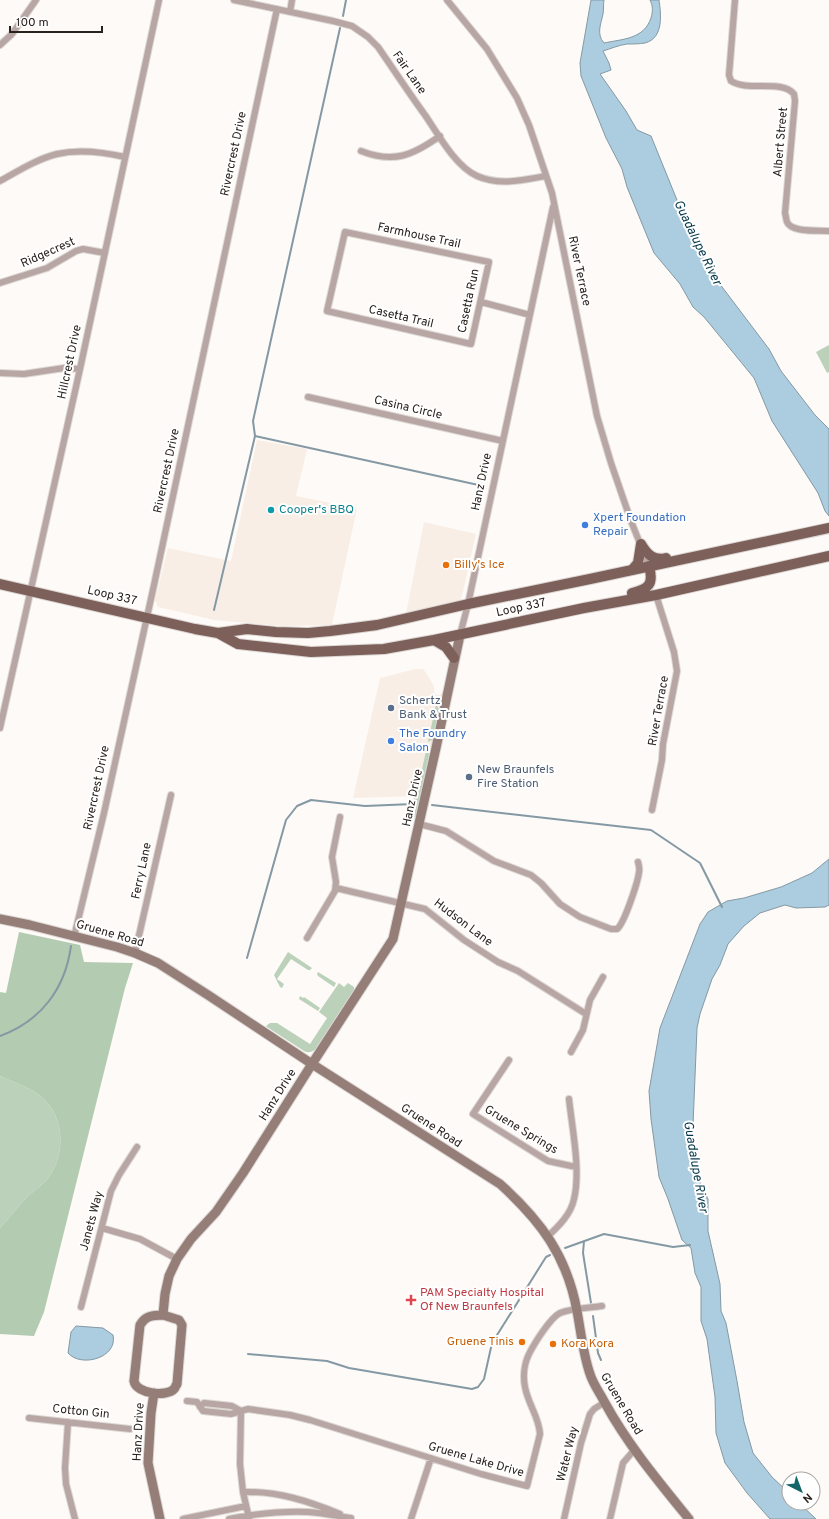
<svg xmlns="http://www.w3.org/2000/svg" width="829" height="1519" font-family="Overpass,sans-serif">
	<rect width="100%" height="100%" fill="#fefaf7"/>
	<!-- built -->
	<path fill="#f9eee6" d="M257,440L307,449L296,496L357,508L332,625L282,626L214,620L158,607L155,600L168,548L231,561Z
		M424,522L476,534L462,596L459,602L406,614Z
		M415,669H423L426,673L434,686V694L440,695L444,691L421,796L353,798L380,678Z"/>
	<!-- green -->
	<path fill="#bcd1ba" d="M829,345V372L827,373L816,352Z
		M436,704L440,711L434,736L432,740L428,742Z
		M426,751L429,754L430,757L417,818L414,817L416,804L414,811L413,809L414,797H408L410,790L417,792Z
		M288,952L312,968L310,970H308L291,959L277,979L284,984L282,988L280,987L274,975Z
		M318,972L336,983L334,987L318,976L317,974Z
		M339,983L344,987L348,983L354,987V991L319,1046C314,1051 310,1054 304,1051L267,1027L266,1026L270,1023H277L310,1044L327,1018L319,1012Z
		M300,996L303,998L304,997L320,1008L318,1011L299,999Z
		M0,1076C13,1082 27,1086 39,1095C65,1114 66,1153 49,1177C43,1185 33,1191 26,1198C17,1208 9,1218 0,1228Z"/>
	<!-- forest -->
	<path fill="#b3cbb0" d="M19,932L80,945L84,962L133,963L125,988L44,1312L34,1336L0,1334V1228C9,1218 17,1208 26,1198C33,1191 43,1185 49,1177C66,1153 65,1114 39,1095C27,1086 13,1082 0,1076V992L6,993Z"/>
	<!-- water -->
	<path fill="#abcddf" stroke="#8499a4" d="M591,0H604C603,5 604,9 603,14C601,24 596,34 604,43C623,39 644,39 651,18C653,11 653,6 650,0H659C661,14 664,38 645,43C639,44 633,44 627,44C619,45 610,49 603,51L609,63L611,70L600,74L626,111L637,130L651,136L690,232L713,275L769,349L781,371L815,415L829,429V516L825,511L818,493L772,421L754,378L704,317L693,307L680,284L654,253L627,187L622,169L606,138L581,76L580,63Z
		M829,859V905L825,907L796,908L785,905L760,913L744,926L728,944L720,965L712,979L700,1014L697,1028L692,1150L693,1168L708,1199V1231L720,1284L721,1311L726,1323L737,1381L744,1422L753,1453L772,1477L789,1493V1503H799L816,1519H770L747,1493L725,1463L716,1433L715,1397L707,1339L701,1321V1287L695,1273L691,1248L682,1240L668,1199L659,1177L651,1119L649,1091L660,1028L700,924L708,912L727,901L744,898L781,887L812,873Z
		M76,1326L103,1328L113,1335C118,1358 81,1368 68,1353L71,1332Z"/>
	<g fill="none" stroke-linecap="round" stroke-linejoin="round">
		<!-- stream -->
		<path stroke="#8499a4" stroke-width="2" d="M343,16L346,0
			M340,28L253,421L255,436L483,486
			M214,610L255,436
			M432,805L651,830L700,863L722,907
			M247,958L286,820L297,806L311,800L365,806L413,804
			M0,1036C41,1021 65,989 71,946
			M584,1241L583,1253L591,1303
			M565,1248L604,1234L673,1247L690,1245
			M593,1316L598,1353L601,1360
			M248,1354L327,1361L349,1368L472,1389L478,1387L484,1379L492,1343L546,1257L550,1255"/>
		<!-- street casing -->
		<g stroke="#dcd7d4" stroke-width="8">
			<path id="street" d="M234,0L333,21L352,26L368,37L378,47C394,70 409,93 425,115C438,134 455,166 477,176C500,186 523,180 546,176
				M447,0L487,49L517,98L529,125L552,193L597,416L611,463L631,521L649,566
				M735,0L729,75L731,81C748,92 782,79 794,94L795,101L785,213C786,216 786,219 787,222C792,233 818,230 829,231
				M290,12L292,0
				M0,45L12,34L36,0
				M361,151C394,164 413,155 440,136
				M0,181C18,171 37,159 57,154C79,149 103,152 125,157
				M345,232L489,262L471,344L327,311Z
				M0,283L47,268L76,251L83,249L105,253
				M481,302L530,315
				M0,373L24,374L64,368L80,369
				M308,397L503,441
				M460,635L468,604L553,207
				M0,728L80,369L159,0
				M652,810L662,760L663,744L677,671L674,652L656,595
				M419,824L446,831L494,861L531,875L541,883L560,904L580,917L611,929H617C624,924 638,882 639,872C640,869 639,866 638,862
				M336,888L425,909L464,940L498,962L518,971L586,1014
				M74,937L104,813L154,585L277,9
				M307,938L335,891L336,882L332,857L340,817
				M135,953L171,795
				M571,1052L583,1030L590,1000L603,977
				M509,1060L473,1114L548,1161L576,1167
				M102,1228L140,1239L177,1259
				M548,1236C559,1226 571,1214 574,1199C581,1170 572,1128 569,1099
				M81,1307L111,1191L119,1175L137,1147
				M187,1401L197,1402L203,1411L231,1414L248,1409L290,1415L310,1420L481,1474L527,1486L540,1434C539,1417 528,1404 525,1387C523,1377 524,1364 529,1354C534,1344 550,1318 560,1313C572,1308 589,1308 602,1306
				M200,1407L204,1403L232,1406L241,1411
				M241,1411L240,1464L243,1492L249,1518
				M29,1418L130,1429
				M68,1422L65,1468L66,1484L75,1519
				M243,1492C278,1491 308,1501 340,1514
				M183,1519L246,1506
				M229,1519C254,1514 282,1511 308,1512C323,1513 337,1516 351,1518
				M411,1519L431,1458
				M564,1519L581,1443L590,1414L594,1409L605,1402
				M610,1519L623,1463L635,1449"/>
		</g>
		<!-- secondary casing -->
		<g stroke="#dcd7d4" stroke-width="11">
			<path id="secondary" d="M0,919L30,925L117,947L135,953L158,963L208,995L312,1064L500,1184C541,1221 567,1256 577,1311C581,1332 583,1354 590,1374C593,1384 600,1393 605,1403C628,1445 659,1482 689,1519
				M163,1315L165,1294L169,1276L177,1259L191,1239L216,1212L243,1173L312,1064L393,939L436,748L460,635
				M163,1315L179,1320L182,1325L177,1384C176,1384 175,1389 174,1389C167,1397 136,1394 134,1381L140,1325C146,1315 152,1316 163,1315Z
				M154,1393L151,1413L148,1463L160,1519"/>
		</g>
		<!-- primary casing -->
		<g stroke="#dcd7d4" stroke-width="12">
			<path id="primary" d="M641,544C647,554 653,561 666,558
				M632,570L638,563L641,544
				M0,584L195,629L218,633L247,629L276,632L308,633L330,631L377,625L468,604L590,579L829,528
				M632,593C649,589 654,584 649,566
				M218,633L238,644L311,652L384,649L434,640L584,608L656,595L829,556
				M434,640L446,647L454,658"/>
		</g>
		<!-- street -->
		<use href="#street" stroke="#b7a6a3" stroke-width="6"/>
		<!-- secondary -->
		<use href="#secondary" stroke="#957d78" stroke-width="9"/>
		<!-- primary -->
		<use href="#primary" stroke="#7d605a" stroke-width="10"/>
	</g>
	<!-- markers -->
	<circle fill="#0f9aa8" stroke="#fff" stroke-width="1.5" cx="271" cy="510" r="4"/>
	<g fill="#3f7fe0" stroke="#fff" stroke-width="1.5">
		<circle cx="585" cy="525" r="4"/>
		<circle cx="391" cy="741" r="4"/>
	</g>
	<g fill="#e8710a" stroke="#fff" stroke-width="1.5">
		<circle cx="446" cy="565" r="4"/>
		<circle cx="522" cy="1342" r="4"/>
		<circle cx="553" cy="1344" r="4"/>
	</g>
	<g fill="#5c6f8a" stroke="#fff" stroke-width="1.5">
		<circle cx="391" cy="708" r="4"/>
		<circle cx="469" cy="777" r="4"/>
	</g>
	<path fill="#e0444e" stroke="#fff" stroke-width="1.5" d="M409 1294h4v4h4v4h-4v4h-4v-4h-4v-4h4z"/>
	<g text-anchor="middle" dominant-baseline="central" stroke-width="4" stroke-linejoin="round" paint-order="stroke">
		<!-- street labels -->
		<g font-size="12" fill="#28211c" stroke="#fff">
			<text transform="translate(409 73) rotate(55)">Fair Lane</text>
			<text transform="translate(781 142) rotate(-85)">Albert Street</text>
			<text transform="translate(234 154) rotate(-78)">Rivercrest Drive</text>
			<text transform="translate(419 236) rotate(12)">Farmhouse Trail</text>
			<text transform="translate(48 253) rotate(-24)">Ridgecrest</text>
			<text transform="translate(579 271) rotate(78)">River Terrace</text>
			<text transform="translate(469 301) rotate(-78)">Casetta Run</text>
			<text transform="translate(401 317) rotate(13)">Casetta Trail</text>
			<text transform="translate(70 362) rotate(-78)">Hillcrest Drive</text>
			<text transform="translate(408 408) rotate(13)">Casina Circle</text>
			<text transform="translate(167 471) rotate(-78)">Rivercrest Drive</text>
			<text transform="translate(482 482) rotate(-78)">Hanz Drive</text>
			<text transform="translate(112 596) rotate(13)">Loop 337</text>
			<text transform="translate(521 608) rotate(-12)">Loop 337</text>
			<text transform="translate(659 711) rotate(-80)">River Terrace</text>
			<text transform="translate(97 788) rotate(-78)">Rivercrest Drive</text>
			<text transform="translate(413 798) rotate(-78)">Hanz Drive</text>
			<text transform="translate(142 871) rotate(-78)">Ferry Lane</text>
			<text transform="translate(463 923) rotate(37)">Hudson Lane</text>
			<text transform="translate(110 934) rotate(16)">Gruene Road</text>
			<text transform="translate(278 1095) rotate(-58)">Hanz Drive</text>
			<text transform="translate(431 1126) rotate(33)">Gruene Road</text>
			<text transform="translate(521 1130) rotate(31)">Gruene Springs</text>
			<text transform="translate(92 1221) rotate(-75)">Janets Way</text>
			<text transform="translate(621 1404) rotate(59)">Gruene Road</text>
			<text transform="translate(81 1412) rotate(6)">Cotton Gin</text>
			<text transform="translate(139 1432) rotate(-87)">Hanz Drive</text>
			<text transform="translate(568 1454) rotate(-76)">Water Way</text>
			<text transform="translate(476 1460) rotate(16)">Gruene Lake Drive</text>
		</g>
		<!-- culture labels -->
		<g font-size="12" fill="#0d838f" stroke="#fff" text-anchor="start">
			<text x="279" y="510">Cooper's BBQ</text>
		</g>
		<!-- shop labels -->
		<g font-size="12" fill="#366cbe" stroke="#fff" text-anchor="start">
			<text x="593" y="518">Xpert Foundation<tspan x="593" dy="14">Repair</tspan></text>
			<text x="399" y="734">The Foundry<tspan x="399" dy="14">Salon</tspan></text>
		</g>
		<!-- food labels -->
		<g font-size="12" fill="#c56008" stroke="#fff" text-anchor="start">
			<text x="454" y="565">Billy's Ice</text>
			<text x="514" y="1342" text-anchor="end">Gruene Tinis</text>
			<text x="561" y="1344">Kora Kora</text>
		</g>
		<!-- service labels -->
		<g font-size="12" fill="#4e5e75" stroke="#fff" text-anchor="start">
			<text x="399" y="701">Schertz<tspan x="399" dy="14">Bank &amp; Trust</tspan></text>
			<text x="477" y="770">New Braunfels<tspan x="477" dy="14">Fire Station</tspan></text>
		</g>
		<!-- health labels -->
		<g font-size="12" fill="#be3a42" stroke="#fff" text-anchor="start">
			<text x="420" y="1293">PAM Specialty Hospital<tspan x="420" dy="14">Of New Braunfels</tspan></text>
		</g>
		<!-- water labels -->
		<g font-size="13" font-style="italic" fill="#043649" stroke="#fff">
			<text transform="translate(697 243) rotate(64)">Guadalupe River</text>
			<text transform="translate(695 1167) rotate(80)">Guadalupe River</text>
		</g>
	</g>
	<!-- north arrow -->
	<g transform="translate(801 1491) rotate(138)"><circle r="19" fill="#ffffff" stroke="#a9a6a4"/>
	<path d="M0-3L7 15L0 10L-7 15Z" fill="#146468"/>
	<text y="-6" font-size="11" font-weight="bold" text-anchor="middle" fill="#28211c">N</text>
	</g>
	<!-- scale -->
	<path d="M10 26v6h92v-6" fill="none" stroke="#28211c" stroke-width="2"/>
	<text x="16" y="26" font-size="12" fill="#28211c" stroke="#ffffff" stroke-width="3" paint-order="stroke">100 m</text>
</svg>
